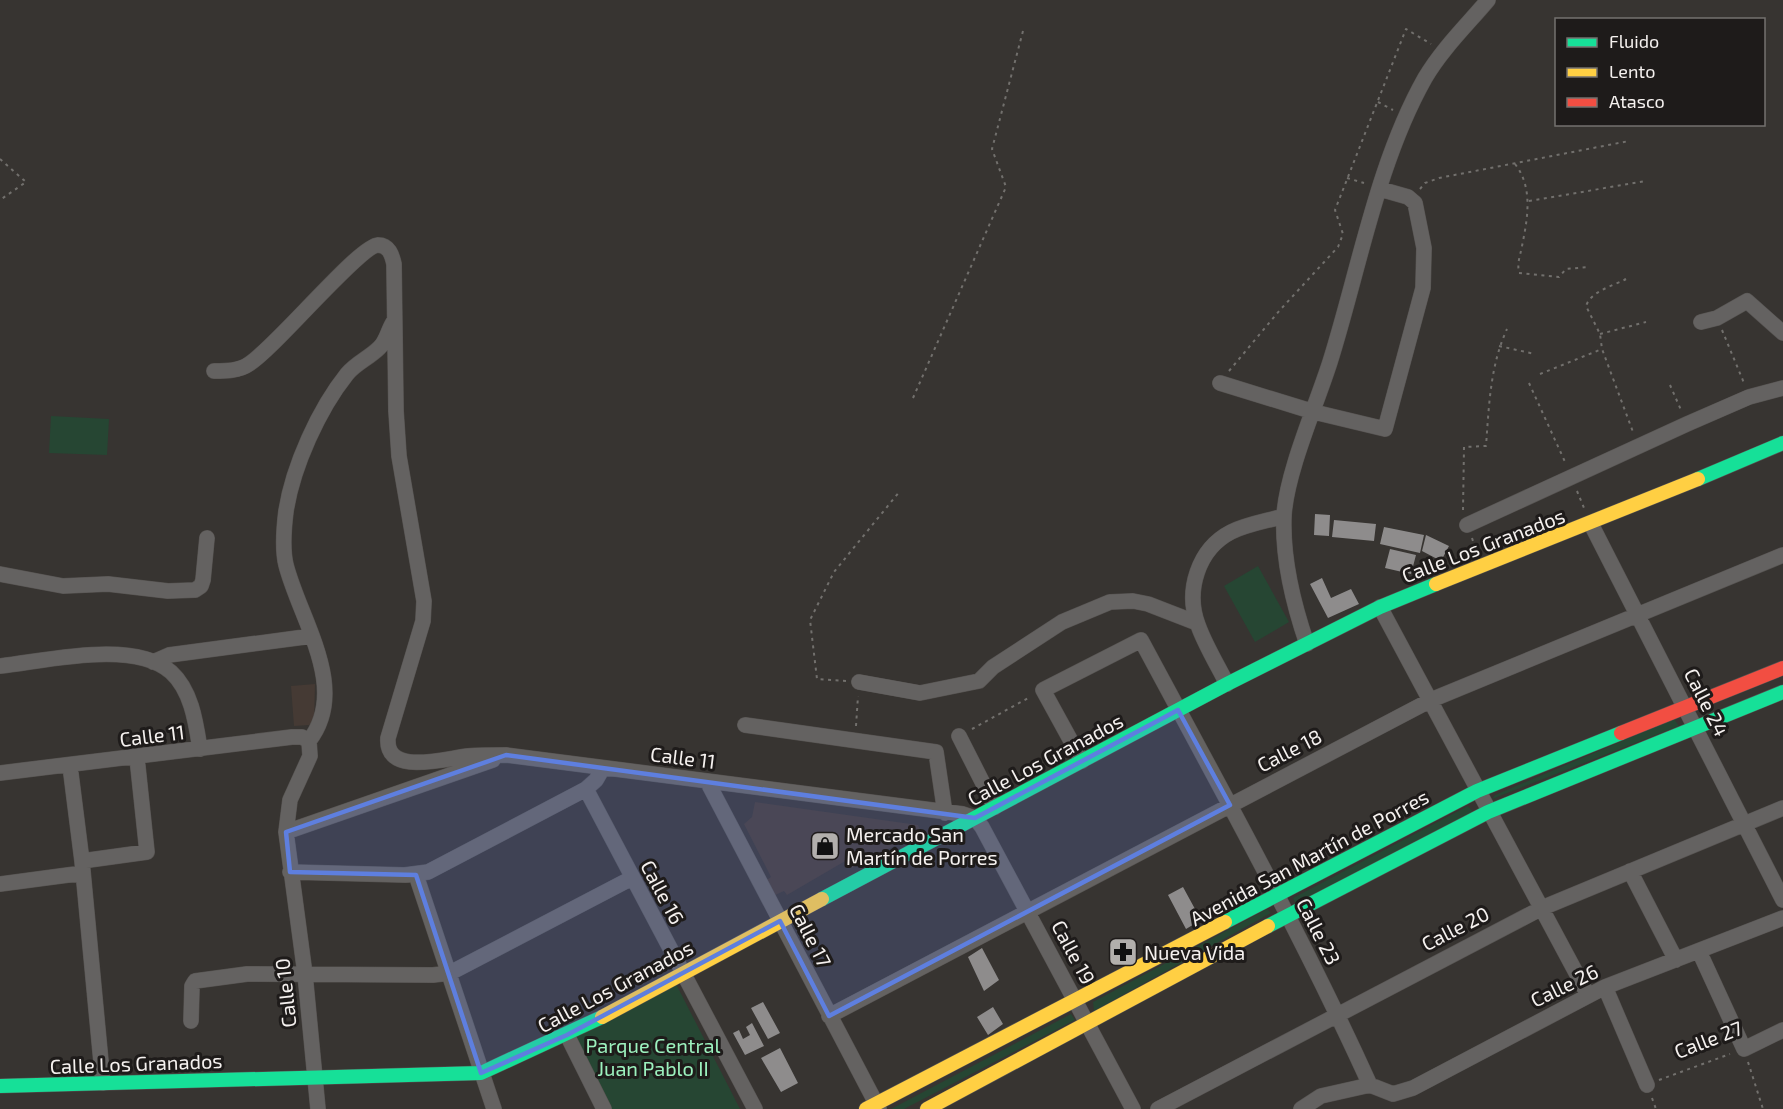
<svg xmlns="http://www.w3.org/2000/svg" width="1783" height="1109" font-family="'Exo 2',sans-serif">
	<rect width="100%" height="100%" fill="#373431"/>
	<!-- built -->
	<path fill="#453a34" d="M315,684L314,721L309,725L294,726L291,686Z
		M755,802L918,825L921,832L852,868L847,860L787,895L784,891L773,896L765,881L771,877L744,824L752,817Z"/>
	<!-- green -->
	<path fill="#264633" d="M51,416L109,419L107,455L49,453Z
		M1258,566L1289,622L1255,642L1224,586Z
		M1674,719L1679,726L1492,799L1495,795Z
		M1468,806L1473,812L1296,904L1293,898Z
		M1267,909L1271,913L1094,1011L1093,1002Z
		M676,984L740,1109H611L574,1037Z
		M1071,1014L1075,1020L904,1109H891Z"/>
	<!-- building -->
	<path fill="#8e8c8c" d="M1315,514L1330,515L1329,536L1314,535Z
		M1334,520L1376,524L1374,541L1332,537Z
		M1384,527L1424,535L1420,553L1380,544Z
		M1426,535L1449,546L1441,561L1422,551Z
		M1390,549L1416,555L1411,574L1385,568Z
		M1322,578L1331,598L1351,589L1359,604L1328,618L1310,584Z
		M1183,887L1201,920L1186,929L1168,895Z
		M982,948L999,980L984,991L968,957Z
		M763,1002L780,1033L768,1039L751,1008Z
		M993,1007L1003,1024L988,1035L977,1017Z
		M752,1023L764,1046L745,1055L733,1033L739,1030L743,1039L750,1035L746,1027Z
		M780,1048L798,1083L781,1092L761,1058Z"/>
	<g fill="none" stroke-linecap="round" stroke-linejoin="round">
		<!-- street casing -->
		<g stroke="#565351" stroke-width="16">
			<path id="street" d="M1701,322L1717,318L1747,301L1783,333
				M214,371C226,371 239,371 249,364C276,347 359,246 378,245C389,245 392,255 394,264L396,411L399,456L424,601L423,621L388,738C385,777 446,758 468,756C480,755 493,755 506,755L963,814L975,818L982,827L1133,1109
				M1220,383L1314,412L1385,429L1423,288L1424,248L1415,203L1408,197L1380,189
				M1591,524L1783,900
				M1467,525L1687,424L1749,397L1783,388
				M0,574L63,586L108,584L168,591L195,590L201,586L203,580L207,538
				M1380,607L1588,995
				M1307,644C1293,603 1282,558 1284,515C1287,471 1316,406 1330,362C1359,270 1377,163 1425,78C1442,49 1467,25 1488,0
				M153,662L169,655L312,636
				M0,666C46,661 134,639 171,672C192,691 196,724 200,749
				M859,682L920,693L979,681L993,667L1062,622L1110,602L1133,601L1148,604L1197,623
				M1227,684C1217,664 1205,645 1198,625C1185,591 1198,549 1231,532C1247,524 1267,521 1284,516
				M745,725L936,752L945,813
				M959,736L995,807
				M309,741C350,688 300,620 286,565C282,549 284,527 286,511C293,466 319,409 347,374C356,363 369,358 379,348C387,341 388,329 394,321
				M309,741L310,756L290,800L286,832L305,974L318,1109
				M1082,761L1043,690L1141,640C1220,787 1301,933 1370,1085
				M70,766L82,861L103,1083
				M0,773L292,737H302L309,741
				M707,781L879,1109
				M586,789L755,1109
				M286,832L493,760
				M82,861L147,852L137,758
				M1630,871L1676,960
				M290,872L405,875L428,872L586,789L596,780L603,768
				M416,875L494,1109
				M0,884L83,873
				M1699,951L1744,1049L1783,1030
				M1605,987L1647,1085
				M829,1016L1431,700L1783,555
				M191,1021L192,986L195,981L247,974L433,975L450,973L632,878
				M567,1035L604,1109
				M1370,1085L1393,1094L1413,1088L1605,987L1783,918
				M1158,1109L1542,908L1783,808
				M1301,1109L1321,1096L1370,1085"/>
		</g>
		<!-- fast casing -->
		<g stroke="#565351" stroke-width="15">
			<path id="fast" d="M1698,479L1783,443
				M822,899L1227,684L1380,607L1436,584
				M1225,922L1477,791L1621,733
				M1268,926L1488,812L1783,692
				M0,1086L481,1073L602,1017"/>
		</g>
		<!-- slow casing -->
		<g stroke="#565351" stroke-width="15">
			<path id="slow" d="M1436,584L1698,479
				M602,1017L822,899
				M866,1109L1225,922
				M927,1109L1268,926"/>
		</g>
		<!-- jam casing -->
		<g stroke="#565351" stroke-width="15">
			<path id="jam" d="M1621,733L1783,668"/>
		</g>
		<!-- path -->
		<path stroke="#72706d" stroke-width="2" stroke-dasharray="3 4.5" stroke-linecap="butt" d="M1378,102L1393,110
			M0,159L26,182L0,200
			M1515,164C1533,187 1528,217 1522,246C1520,257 1517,262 1519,273L1559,277L1566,269L1590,267
			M1347,178L1364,183
			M1420,189L1425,183L1439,178L1629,141
			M1529,201L1646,181
			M1626,279C1613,286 1591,291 1586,306L1600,334L1602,349L1633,432
			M1722,330L1744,383
			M1600,334L1646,322
			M1499,346L1535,354
			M1229,371L1280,310L1338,247L1343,234L1335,210L1406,29L1431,44
			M1540,374L1602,349
			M1529,383L1566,464
			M1670,385L1681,410
			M913,398L1006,187L992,149L1023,31
			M1577,491L1584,508
			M1463,510L1464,447L1486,446C1489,406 1490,366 1507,329
			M1472,538L1476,550
			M846,681L817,679L810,620L834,572L900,491
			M856,726L858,696
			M972,729L1030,697
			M1748,1062L1763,1109
			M1659,1080L1730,1054
			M1652,1098L1656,1109"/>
		<!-- street -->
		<use href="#street" stroke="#646261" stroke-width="15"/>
		<!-- fast -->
		<use href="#fast" stroke="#16e098" stroke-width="14"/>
		<!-- slow -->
		<use href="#slow" stroke="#ffcf43" stroke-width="14"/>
		<!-- jam -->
		<use href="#jam" stroke="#f24e42" stroke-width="14"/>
	</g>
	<!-- marked area -->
	<path fill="#5e7fdf" fill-opacity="0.2" stroke="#5e7fdf" stroke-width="4.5" stroke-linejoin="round" d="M1178,710L1230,805L829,1016L780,921L567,1035L481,1073L416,875L290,872L286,832L506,755L975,818Z"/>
	<!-- icons -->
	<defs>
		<g id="shop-square" transform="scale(1.5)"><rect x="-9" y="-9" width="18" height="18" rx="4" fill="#b2afac" stroke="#1e1b1a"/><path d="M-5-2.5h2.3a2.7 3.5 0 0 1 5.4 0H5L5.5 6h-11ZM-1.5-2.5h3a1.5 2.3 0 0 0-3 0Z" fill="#111"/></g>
		<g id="pharmacy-square" transform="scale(1.5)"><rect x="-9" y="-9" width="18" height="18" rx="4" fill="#b2afac" stroke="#1e1b1a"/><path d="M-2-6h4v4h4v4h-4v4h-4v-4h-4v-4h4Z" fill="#111"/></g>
	</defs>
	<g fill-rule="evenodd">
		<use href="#shop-square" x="825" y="846"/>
		<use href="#pharmacy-square" x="1123" y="952"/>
	</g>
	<g text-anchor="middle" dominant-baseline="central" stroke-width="6" stroke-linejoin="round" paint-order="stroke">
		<!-- street labels -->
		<g font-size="20" fill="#f5f1ef" stroke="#1e1b1a">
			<text transform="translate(1483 545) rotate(-21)">Calle Los Granados</text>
			<text transform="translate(1707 702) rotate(63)">Calle 24</text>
			<text transform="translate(152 735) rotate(-7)">Calle 11</text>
			<text transform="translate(1289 750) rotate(-27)">Calle 18</text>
			<text transform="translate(683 757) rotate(7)">Calle 11</text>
			<text transform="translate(1045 759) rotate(-28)">Calle Los Granados</text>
			<text transform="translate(1309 857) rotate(-28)">Avenida San Martín de Porres</text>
			<text transform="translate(663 892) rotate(62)">Calle 16</text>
			<text transform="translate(1455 928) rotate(-27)">Calle 20</text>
			<text transform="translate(1319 931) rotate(63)">Calle 23</text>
			<text transform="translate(811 935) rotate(63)">Calle 17</text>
			<text transform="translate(1074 952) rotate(62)">Calle 19</text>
			<text transform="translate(1564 985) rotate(-26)">Calle 26</text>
			<text transform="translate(615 986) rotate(-28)">Calle Los Granados</text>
			<text transform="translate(285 993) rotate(-96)">Calle 10</text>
			<text transform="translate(1708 1039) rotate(-21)">Calle 27</text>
			<text transform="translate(136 1063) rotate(-2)">Calle Los Granados</text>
		</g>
		<!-- poi labels -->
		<g font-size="20" fill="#f5f1ef" stroke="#1e1b1a" text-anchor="start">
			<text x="846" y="834">Mercado San<tspan x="846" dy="23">Martín de Porres</tspan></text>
			<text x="1144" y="952">Nueva Vida</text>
		</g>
		<!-- park labels -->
		<g font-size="20" fill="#9cf1be" stroke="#1e1b1a">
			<text x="653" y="1045">Parque Central<tspan x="653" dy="23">Juan Pablo II</tspan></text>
		</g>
	</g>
	<!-- legend -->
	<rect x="1555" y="18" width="210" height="108" fill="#1e1b1a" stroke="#74716f" stroke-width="1.5"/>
	<rect x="1567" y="38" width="30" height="9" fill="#16e098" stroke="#74716f" stroke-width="1.5"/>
	<text x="1609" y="48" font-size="18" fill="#f5f1ef">Fluido</text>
	<rect x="1567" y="68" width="30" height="9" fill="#ffcf43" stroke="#74716f" stroke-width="1.5"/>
	<text x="1609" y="78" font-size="18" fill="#f5f1ef">Lento</text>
	<rect x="1567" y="98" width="30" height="9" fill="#f24e42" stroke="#74716f" stroke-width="1.5"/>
	<text x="1609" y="108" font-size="18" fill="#f5f1ef">Atasco</text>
</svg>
